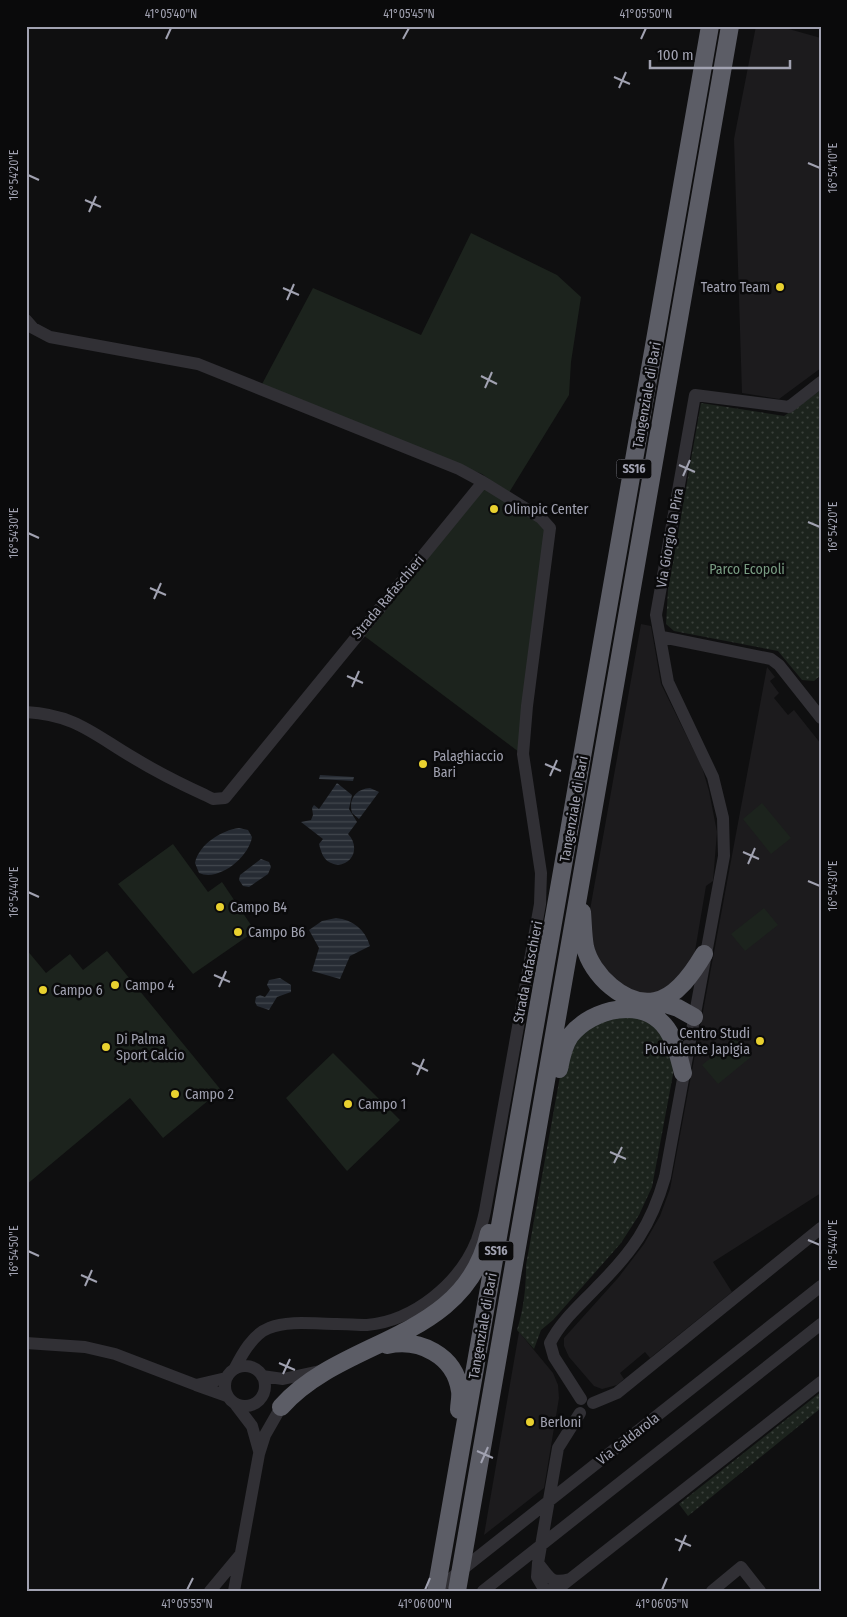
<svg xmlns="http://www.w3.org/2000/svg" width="847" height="1617" font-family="'Fira Sans Condensed',sans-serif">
	<defs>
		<pattern id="green-dots" width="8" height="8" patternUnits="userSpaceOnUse" patternTransform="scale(1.25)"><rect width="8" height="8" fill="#1c231d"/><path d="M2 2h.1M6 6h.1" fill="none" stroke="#3a403b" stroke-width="1.8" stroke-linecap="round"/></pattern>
		<pattern id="water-rules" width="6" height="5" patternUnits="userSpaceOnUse" patternTransform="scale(1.25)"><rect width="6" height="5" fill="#262b33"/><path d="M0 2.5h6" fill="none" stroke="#42474e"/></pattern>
	</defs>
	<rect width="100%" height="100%" fill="#0f0f10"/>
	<!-- built -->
	<path fill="#1c1b1d" d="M756,26H778L821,38V368L779,399L742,393L734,139Z
		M641,624L651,626L661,684L702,767L709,791L717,832L713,881L706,886L694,957L678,982L649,996L620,985L594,956L588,921Z
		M767,667L775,677L770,681L779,693L774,698L788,715L794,710L821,744V1193L713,1262L732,1292L650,1358L645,1352L620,1373L624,1379L617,1385L602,1389L594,1386L569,1357L564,1346V1338L618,1278L644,1244L660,1216L670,1189Z
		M519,1332L553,1373L558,1385L559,1398L544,1488L484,1535Z"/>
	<!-- green -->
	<path fill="url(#green-dots)" d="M821,390V675L814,681L802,680L778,651L674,631L666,624L668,590L701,403L784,416Z
		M605,1017L644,1018L666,1038L674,1069L652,1187L639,1215L621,1243L553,1320L541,1330L534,1349L517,1330C524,1308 526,1287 526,1265L562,1065L571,1044Z
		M821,1392V1408L688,1516L679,1504Z"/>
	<!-- pitch -->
	<path fill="#1c231d" d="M471,233L557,275L581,297L571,362L569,395L505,499L547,523L519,752L363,635L489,479L482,474L261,386L313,288L421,335Z
		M762,803L791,838L771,854L743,819Z
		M173,844L208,892L222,882L255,931L193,974L118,884Z
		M764,908L778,925L745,951L731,934Z
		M26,949L46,973L70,954L83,970L107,951L221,1090L163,1138L130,1098L26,1185Z
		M735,1038L751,1057L718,1084L702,1065Z
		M333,1053L400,1120L347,1171L286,1098Z"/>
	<!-- water -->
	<path fill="url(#water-rules)" d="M320,775L354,777L353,781L319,779Z
		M337,783L352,795L349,809L357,822L348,834C359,845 355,863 338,865C325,863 322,856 319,844L323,839L301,822L311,820L313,815L312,808L314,805L319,809Z
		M370,788L379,792L359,819L352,813C348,799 356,789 370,788Z
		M239,828L248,830L252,837C249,857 219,882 199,873L195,863C199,844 222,830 239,828Z
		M261,859L269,862L271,867L268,874L249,887L243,886L239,880L240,875Z
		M336,918C353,920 365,929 370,946L350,956L340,979L312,971L319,948L309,930L322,921Z
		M280,978L291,985V992L277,997L269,1010L257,1006L255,1002L256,997L260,995L265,997L270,990L267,985L269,980Z"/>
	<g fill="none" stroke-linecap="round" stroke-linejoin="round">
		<!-- minor -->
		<path stroke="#313035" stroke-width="12" d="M26,320L33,328L50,337L198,364L459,469L483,482
			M662,637L771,659L779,665L821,718
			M26,712C76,715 93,734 134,758C157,772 181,784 205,795L213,799L225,798L483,482L541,518L550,528L527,706L523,754L541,873L540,904L485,1211C483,1221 480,1231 477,1240C460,1283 414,1321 367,1325C357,1325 347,1324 337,1324C316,1324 288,1320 269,1328C253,1334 242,1354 235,1368
			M26,1343L85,1347L115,1354L196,1385
			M225 1386a20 20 0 1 1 40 0a20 20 0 1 1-40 0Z
			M262,1376L283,1379L320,1371
			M226,1378L196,1385L227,1396
			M581,1399L554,1357L550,1343C561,1321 580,1305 597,1287C632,1252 651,1226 665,1177L724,856L723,818L713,777L668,682L656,615L695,395L789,407L821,382
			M593,1403L617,1393L821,1228
			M236,1405L252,1426L259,1451
			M538,1563C550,1578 550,1584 570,1579
			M210,1591L240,1555
			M234,1591L259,1454L265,1435L281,1407
			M435,1591L821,1286
			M483,1591L821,1324
			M551,1591L544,1589L537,1577L538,1563L558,1448L580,1413
			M555,1591L821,1382
			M712,1591L741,1567L760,1591"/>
		<!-- highway -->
		<path stroke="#5c5d66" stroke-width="18" d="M582,912C583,924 583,936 585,947C591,974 625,1007 655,1001C677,997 694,971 704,954
			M656,1001L678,1008L694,1017
			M559,1069C561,1058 563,1046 570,1036C592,1008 644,996 667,1029C676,1042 679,1058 683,1073
			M387,1345C419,1338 455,1355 460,1391C461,1397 459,1404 459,1410
			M281,1407C344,1336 465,1342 489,1233
			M436,1591L710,26
			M457,1591L730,26"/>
	</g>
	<!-- ticks -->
	<path fill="none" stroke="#a1a2b1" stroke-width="2" d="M166,39L171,28M403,39L409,28M641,39L646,28M614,77L630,84M619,88L626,72M808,163L820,168M28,175L39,180M85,200L101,207M89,212L96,196M283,288L299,295M287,300L294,284M481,376L497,384M485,388L492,372M679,465L695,472M683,476L690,460M808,522L820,527M28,533L39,538M150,588L166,595M154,599L161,583M347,676L363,683M352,687L359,671M545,764L561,771M550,776L557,760M743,852L759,859M748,864L755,848M808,881L820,886M28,892L39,897M214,975L230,982M219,987L226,971M412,1063L428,1071M417,1075L424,1059M610,1152L626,1159M614,1163L622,1147M808,1240L820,1245M28,1251L39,1256M81,1275L97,1282M85,1286L92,1270M279,1363L295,1370M283,1374L290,1359M477,1451L493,1458M481,1463L488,1447M675,1539L691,1546M679,1551L686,1535M187,1590L193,1578M425,1590L430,1578M662,1590L667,1578"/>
	<!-- markers -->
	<g fill="#e9d12f" stroke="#0a0a0b" stroke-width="2">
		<circle cx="780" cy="287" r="5"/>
		<circle cx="494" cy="509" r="5"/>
		<circle cx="423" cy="764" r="5"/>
		<circle cx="220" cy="907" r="5"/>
		<circle cx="238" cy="932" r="5"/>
		<circle cx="115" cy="985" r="5"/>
		<circle cx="43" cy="990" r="5"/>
		<circle cx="760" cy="1041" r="5"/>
		<circle cx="106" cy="1047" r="5"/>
		<circle cx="175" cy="1094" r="5"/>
		<circle cx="348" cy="1104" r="5"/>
		<circle cx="530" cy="1422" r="5"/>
	</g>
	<g text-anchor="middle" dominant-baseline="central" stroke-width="5" stroke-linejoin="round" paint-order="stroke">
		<!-- shield labels -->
		<g fill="#0a0a0b" stroke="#74747f" stroke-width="1">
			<rect x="616.5" y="459.5" width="35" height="19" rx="4"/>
			<rect x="478.5" y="1241.5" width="35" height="19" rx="4"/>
		</g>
		<g font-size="12" font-weight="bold" fill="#a1a2b1">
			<text x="634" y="469">SS16</text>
			<text x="496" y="1251">SS16</text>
		</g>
		<!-- poi labels -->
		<g font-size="14" fill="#a1a2b1" stroke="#0a0a0b" text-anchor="start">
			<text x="770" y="287" text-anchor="end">Teatro Team</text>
			<text x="504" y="509">Olimpic Center</text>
			<text x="433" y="756">Palaghiaccio<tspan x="433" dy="16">Bari</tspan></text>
			<text x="230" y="907">Campo B4</text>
			<text x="248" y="932">Campo B6</text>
			<text x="125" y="985">Campo 4</text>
			<text x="53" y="990">Campo 6</text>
			<text x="750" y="1033" text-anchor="end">Centro Studi<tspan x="750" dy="16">Polivalente Japigia</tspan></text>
			<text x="116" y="1039">Di Palma<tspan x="116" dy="16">Sport Calcio</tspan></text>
			<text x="185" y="1094">Campo 2</text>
			<text x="358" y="1104">Campo 1</text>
			<text x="540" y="1422">Berloni</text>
		</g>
		<!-- street labels -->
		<g font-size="14" fill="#a1a2b1" stroke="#0a0a0b">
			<text transform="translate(647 395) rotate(-80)">Tangenziale di Bari</text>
			<text transform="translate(670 538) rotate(-80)">Via Giorgio la Pira</text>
			<text transform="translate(388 597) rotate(-50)">Strada Rafaschieri</text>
			<text transform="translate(574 809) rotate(-80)">Tangenziale di Bari</text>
			<text transform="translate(528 972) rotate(-79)">Strada Rafaschieri</text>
			<text transform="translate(483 1326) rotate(-80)">Tangenziale di Bari</text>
			<text transform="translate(628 1439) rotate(-38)">Via Caldarola</text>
		</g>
		<!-- park labels -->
		<g font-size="14" fill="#789b82" stroke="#0a0a0b">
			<text x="747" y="569">Parco Ecopoli</text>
		</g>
	</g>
	<!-- border -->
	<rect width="847" height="1617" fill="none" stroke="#0a0a0b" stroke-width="55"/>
	<!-- scale -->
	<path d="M650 60v8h140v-8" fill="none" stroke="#a1a2b1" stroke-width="2.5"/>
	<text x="657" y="60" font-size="15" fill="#a1a2b1" stroke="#0a0a0b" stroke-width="4" paint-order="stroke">100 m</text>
	<rect x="28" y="28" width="792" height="1562" fill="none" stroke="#a1a2b1" stroke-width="2"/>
	<g font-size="12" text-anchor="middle" fill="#a1a2b1">
		<text x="171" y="18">41°05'40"N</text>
		<text x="409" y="18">41°05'45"N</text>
		<text x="646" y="18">41°05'50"N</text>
		<text transform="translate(833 168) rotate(-90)" y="4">16°54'10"E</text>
		<text transform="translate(14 175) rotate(-90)" y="4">16°54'20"E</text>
		<text transform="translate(833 527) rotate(-90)" y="4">16°54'20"E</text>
		<text transform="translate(14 533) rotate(-90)" y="4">16°54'30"E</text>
		<text transform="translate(833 886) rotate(-90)" y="4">16°54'30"E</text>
		<text transform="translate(14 892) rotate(-90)" y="4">16°54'40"E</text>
		<text transform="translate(833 1245) rotate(-90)" y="4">16°54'40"E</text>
		<text transform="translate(14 1251) rotate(-90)" y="4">16°54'50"E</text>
		<text x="187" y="1608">41°05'55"N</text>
		<text x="425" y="1608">41°06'00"N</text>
		<text x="662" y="1608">41°06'05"N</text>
	</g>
</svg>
